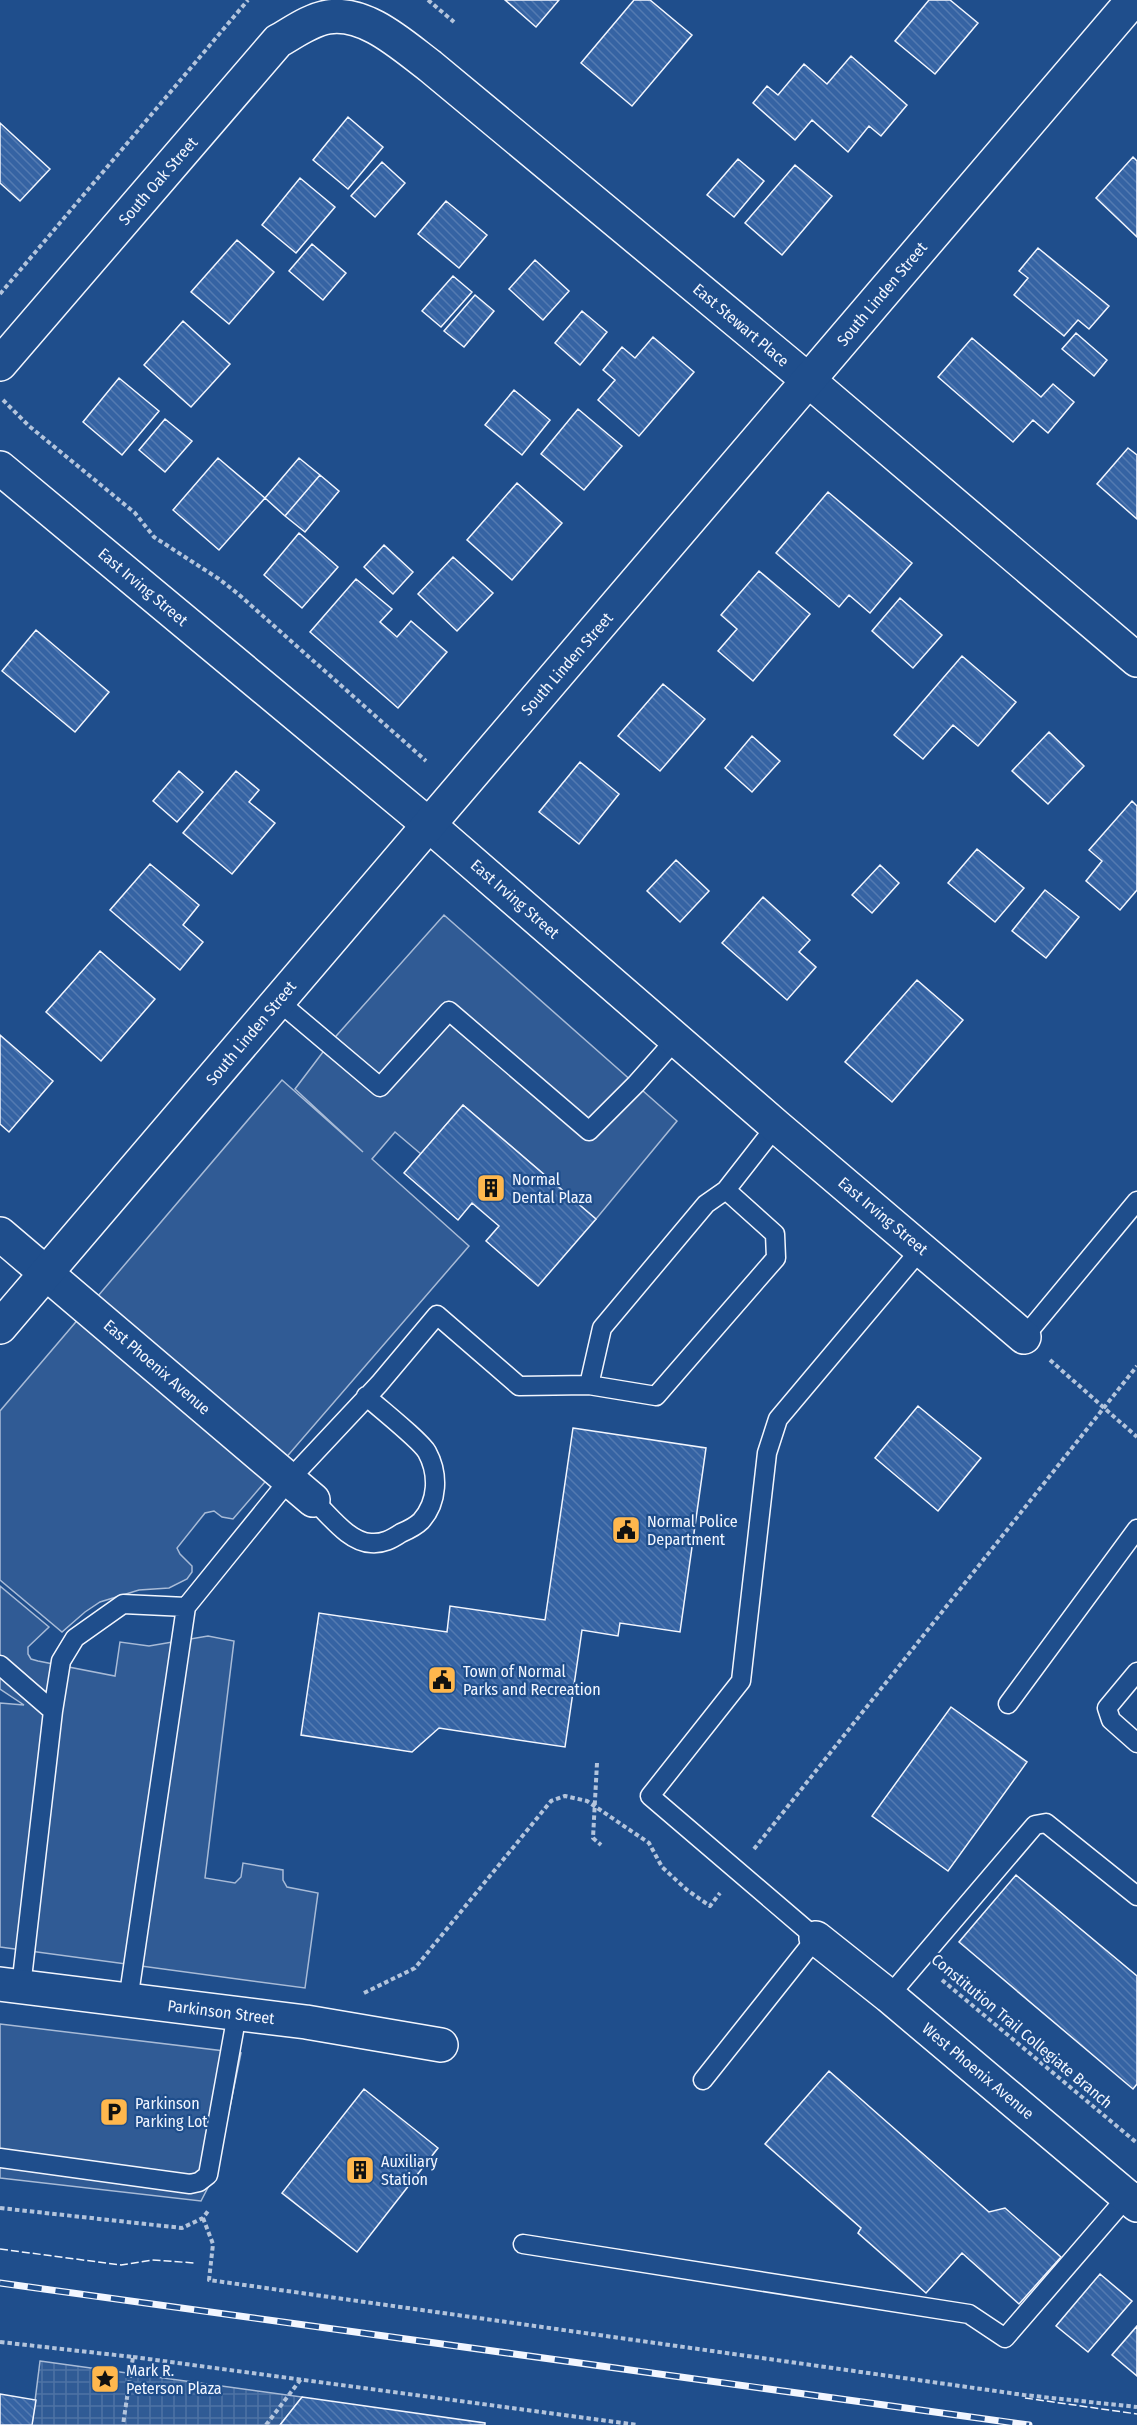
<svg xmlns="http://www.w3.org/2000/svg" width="1137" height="2425" font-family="'Fira Sans Condensed',sans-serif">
	<defs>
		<pattern id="plaza-grid" width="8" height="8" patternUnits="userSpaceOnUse" patternTransform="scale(1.5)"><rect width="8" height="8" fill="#305b95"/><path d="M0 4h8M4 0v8" fill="none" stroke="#4e73a5"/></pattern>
		<pattern id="building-back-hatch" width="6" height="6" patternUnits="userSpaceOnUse" patternTransform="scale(1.5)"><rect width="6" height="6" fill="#3563a3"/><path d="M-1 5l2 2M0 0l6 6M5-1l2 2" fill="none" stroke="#537ab1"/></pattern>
	</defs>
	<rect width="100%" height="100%" fill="#1f4e8c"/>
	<!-- built -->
	<path fill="#305b95" stroke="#a8bbd7" stroke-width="1.5" d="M444,915L677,1121L596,1219L463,1105L421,1154L395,1132L372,1159L469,1246L233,1519L222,1517L214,1511L205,1513L177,1548L180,1554L192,1566V1572L187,1579L169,1588L139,1590L100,1602L85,1612L62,1632L0,1580V1411L282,1080L363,1152L295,1089L329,1044Z
		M0,1586L49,1627L28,1647V1654L31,1659L38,1661L115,1676L120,1642L149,1646L208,1636L234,1641L205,1878L235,1883L241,1877L243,1863L283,1870V1880L287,1887L318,1893L305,1988L0,1947V1703L24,1705L0,1689Z
		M0,2024L241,2053L217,2170L201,2201L0,2178Z"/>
	<!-- plaza -->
	<path fill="url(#plaza-grid)" stroke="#a8bbd7" stroke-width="1.5" d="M40,2361L302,2397L280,2425H32Z"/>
	<!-- building -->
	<path fill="url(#building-back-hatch)" stroke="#f2f6ff" stroke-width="1.5" d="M505,0H559L536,27Z
		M634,0H650L692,35L632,106L581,63Z
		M929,0H950L978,23L935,74L895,41Z
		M851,56L907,105L881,136L869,126L848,152L812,120L795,140L753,103L767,86L778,95L804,64L827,84Z
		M348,117L383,147L348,189L313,160Z
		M0,123L50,169L20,201L0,183Z
		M1133,157L1137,161V237L1096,198Z
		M738,159L764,181L734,217L707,195Z
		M382,162L405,183L375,217L351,196Z
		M795,165L832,196L782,255L745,223Z
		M300,178L335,207L296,253L262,225Z
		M446,201L487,235L459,268L418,234Z
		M237,240L274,272L229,324L191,292Z
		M312,244L346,273L323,300L289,271Z
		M1038,248L1109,306L1089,329L1078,320L1064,336L1014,295L1028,278L1019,271Z
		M535,260L569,291L543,320L509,289Z
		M453,276L472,292L441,327L422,311Z
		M475,295L494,311L464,347L444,331Z
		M582,311L607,332L580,365L555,343Z
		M183,321L230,364L191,407L144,365Z
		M1076,333L1107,360L1094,376L1062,349Z
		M653,337L694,372L639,436L598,400L615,380L603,370L622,347L635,358Z
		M972,338L1041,397L1053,384L1074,402L1048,433L1033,420L1013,442L938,377Z
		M119,378L159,411L122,455L83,422Z
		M514,390L550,420L522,455L485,425Z
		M578,409L622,446L584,490L541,454Z
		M165,419L192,441L165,472L139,450Z
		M1128,448L1137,455V519L1097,484Z
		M218,458L265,498L219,550L173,510Z
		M299,458L320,475L285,516L265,498Z
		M320,475L339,491L305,532L285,516Z
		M517,483L562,523L512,580L467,540Z
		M828,492L912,563L870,613L849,595L839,607L776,553Z
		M299,533L338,567L302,608L264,575Z
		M384,545L413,572L393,594L364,567Z
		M453,557L493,593L457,631L418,594Z
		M759,571L810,614L753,681L718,651L737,629L721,615Z
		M356,579L392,609L380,622L397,637L411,621L447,652L398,708L310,632Z
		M900,598L942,635L913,668L872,631Z
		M36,630L109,692L75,732L2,671Z
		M962,656L1016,702L978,746L953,725L923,759L894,735Z
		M663,684L705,719L660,771L618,736Z
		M1049,732L1084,766L1048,804L1012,771Z
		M752,736L780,761L752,792L725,768Z
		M580,762L619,794L579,844L539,812Z
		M179,771L203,792L177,822L153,801Z
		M236,771L259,790L249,802L275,823L232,874L183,833Z
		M1132,801L1137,806V890L1120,910L1086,881L1102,861L1089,850Z
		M977,849L1024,888L995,922L948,883Z
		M676,860L709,891L680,922L647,891Z
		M150,864L199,905L183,925L203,942L180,970L110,910Z
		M880,865L899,883L872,913L852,895Z
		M1045,890L1079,917L1046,958L1012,931Z
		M763,897L810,940L799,952L816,967L787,1000L722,943Z
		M100,951L155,999L101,1061L46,1012Z
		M917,980L963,1020L892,1102L845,1062Z
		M0,1035L53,1081L9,1132L0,1124Z
		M463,1105L596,1219L538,1286L486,1241L499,1226L472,1203L458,1220L404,1173Z
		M918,1406L981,1458L938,1511L875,1458Z
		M573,1428L706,1448L680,1632L620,1623L618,1636L582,1630L565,1747L439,1728L412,1752L301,1735L319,1613L447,1632L450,1606L545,1620Z
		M951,1707L1027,1762L948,1871L872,1816Z
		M1016,1875L1137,1976V2084L1133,2089L959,1942Z
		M829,2071L989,2212L1005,2208L1061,2257L1019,2304L962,2253L926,2293L858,2233L861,2228L765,2144Z
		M364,2089L438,2148L357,2252L282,2193Z
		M1100,2274L1132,2301L1088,2352L1056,2326Z
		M1137,2326V2376L1112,2355Z
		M0,2394L36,2400L32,2425H0Z
		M302,2397L485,2423V2425H280Z"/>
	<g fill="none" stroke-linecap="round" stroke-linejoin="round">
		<!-- service casing -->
		<g stroke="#f2f6ff" stroke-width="21">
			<path id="service" d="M278,1001L380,1087L449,1011L589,1131L636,1084L677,1038
				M1024,1337L1137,1201
				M589,1385L602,1328L706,1204L726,1190L776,1126
				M313,1500C329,1514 348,1542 371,1543C383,1544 392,1539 401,1533C408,1530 416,1526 421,1521C438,1502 439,1474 427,1452C420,1440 379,1408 366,1396
				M0,1665L53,1711L21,1987
				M1137,1672L1107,1708L1111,1720L1137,1743
				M1008,1704L1137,1529
				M53,1711L61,1661L75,1638L123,1604L186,1607
				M889,1996L1035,1825L1046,1823L1137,1896
				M128,2001L186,1607L289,1480L379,1384L437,1315L519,1386L589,1385L656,1396L776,1258L775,1234L726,1190
				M703,2080L816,1938L650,1796L741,1681L767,1453L778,1419L921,1249
				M0,2158L190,2184L199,2182L208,2175L237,2014
				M523,2244L969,2314L1005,2338L1132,2191"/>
		</g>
		<!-- minor casing -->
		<g stroke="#f2f6ff" stroke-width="36">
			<path id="minor" d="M0,364L278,41C294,32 310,20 328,17C366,11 402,45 430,66L808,380L1137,660
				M0,468L429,825L776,1126L1024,1337
				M0,1234L313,1500
				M816,1938L889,1996L1137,2205
				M0,1984L306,2022L441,2045"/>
		</g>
		<!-- secondary casing -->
		<g stroke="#f2f6ff" stroke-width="36">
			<path id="secondary" d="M0,1327L1133,0"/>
		</g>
		<!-- path -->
		<path stroke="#b3c4dc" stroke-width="4" stroke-dasharray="4.5 3" stroke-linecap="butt" d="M428,0L454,22
			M0,294L248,0
			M3,400L29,426L135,513L154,537L219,579L237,593L426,761
			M1050,1360L1137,1437
			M597,1763L593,1838L601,1845
			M754,1849L1137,1366
			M942,1980L1137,2143
			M364,1993L415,1968L551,1801L565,1796L587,1801L649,1843L662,1867L687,1890L710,1906L720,1893
			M0,2208L182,2228L203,2218L208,2211
			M203,2218L213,2244L209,2280L1024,2395L1137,2407
			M0,2342L133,2357L123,2425
			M133,2357L638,2425
			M266,2425L301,2379"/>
		<!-- service -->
		<use href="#service" stroke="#1f4e8c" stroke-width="18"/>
		<!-- minor -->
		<use href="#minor" stroke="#1f4e8c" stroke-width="33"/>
		<!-- secondary -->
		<use href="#secondary" stroke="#1f4e8c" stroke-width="33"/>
		<!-- rail casing -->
		<g stroke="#f2f6ff" stroke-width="7">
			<path id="rail" d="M0,2283L1029,2425"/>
		</g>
		<!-- rail -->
		<use href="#rail" stroke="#1f4e8c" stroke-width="4.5" stroke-dasharray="14" stroke-linecap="butt"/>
		<!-- fence -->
		<path stroke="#f2f6ff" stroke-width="1.5" stroke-dasharray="8 3" stroke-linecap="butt" d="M0,2249L121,2265L152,2260L195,2263
			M1025,2398L1137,2414"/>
	</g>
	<!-- icons -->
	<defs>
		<g id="building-square" transform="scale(1.5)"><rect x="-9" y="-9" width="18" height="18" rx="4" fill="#ffb74d" stroke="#1f4e8c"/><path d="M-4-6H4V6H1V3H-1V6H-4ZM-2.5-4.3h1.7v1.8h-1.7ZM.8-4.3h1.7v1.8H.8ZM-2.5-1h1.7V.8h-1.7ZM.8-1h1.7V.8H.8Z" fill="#111"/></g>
		<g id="civic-square" transform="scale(1.5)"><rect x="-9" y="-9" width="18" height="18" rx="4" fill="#ffb74d" stroke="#1f4e8c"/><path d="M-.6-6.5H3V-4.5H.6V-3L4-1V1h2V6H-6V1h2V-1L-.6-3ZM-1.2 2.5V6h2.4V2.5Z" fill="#111"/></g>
		<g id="parking-square" transform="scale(1.5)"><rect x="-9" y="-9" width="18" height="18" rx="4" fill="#ffb74d" stroke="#1f4e8c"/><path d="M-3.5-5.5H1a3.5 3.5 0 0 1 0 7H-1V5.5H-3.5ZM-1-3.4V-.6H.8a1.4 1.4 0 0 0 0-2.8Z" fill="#111"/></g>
		<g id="sight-square" transform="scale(1.5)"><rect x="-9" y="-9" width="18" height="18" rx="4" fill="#ffb74d" stroke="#1f4e8c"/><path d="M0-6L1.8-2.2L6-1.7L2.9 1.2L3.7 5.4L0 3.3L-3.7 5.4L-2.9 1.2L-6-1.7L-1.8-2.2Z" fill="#111"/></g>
	</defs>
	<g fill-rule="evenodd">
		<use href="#building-square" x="491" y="1188"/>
		<use href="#civic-square" x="626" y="1530"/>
		<use href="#civic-square" x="442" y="1680"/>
		<use href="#parking-square" x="114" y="2112"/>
		<use href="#building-square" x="360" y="2170"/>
		<use href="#sight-square" x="105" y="2379"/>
	</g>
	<g text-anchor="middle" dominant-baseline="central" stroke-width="4.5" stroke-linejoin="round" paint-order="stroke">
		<!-- street labels -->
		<g font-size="16" fill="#f2f6ff" stroke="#1f4e8c">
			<text transform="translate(158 181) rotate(-49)">South Oak Street</text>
			<text transform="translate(882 294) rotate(-50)">South Linden Street</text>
			<text transform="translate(741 325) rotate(40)">East Stewart Place</text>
			<text transform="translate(143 587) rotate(40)">East Irving Street</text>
			<text transform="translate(567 664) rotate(-49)">South Linden Street</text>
			<text transform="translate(515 899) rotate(41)">East Irving Street</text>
			<text transform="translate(251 1033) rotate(-50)">South Linden Street</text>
			<text transform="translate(883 1216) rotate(40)">East Irving Street</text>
			<text transform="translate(157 1367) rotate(41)">East Phoenix Avenue</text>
			<text transform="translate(221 2012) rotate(7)">Parkinson Street</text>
			<text transform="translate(1022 2031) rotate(40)">Constitution Trail Collegiate Branch</text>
			<text transform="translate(978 2071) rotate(40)">West Phoenix Avenue</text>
		</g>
		<!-- poi labels -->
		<g font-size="16" fill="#f2f6ff" stroke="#1f4e8c" text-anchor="start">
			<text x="512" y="1179">Normal<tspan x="512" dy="18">Dental Plaza</tspan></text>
			<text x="647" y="1521">Normal Police<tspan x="647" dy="18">Department</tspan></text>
			<text x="463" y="1671">Town of Normal<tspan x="463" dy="18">Parks and Recreation</tspan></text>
			<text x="135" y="2103">Parkinson<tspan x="135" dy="18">Parking Lot</tspan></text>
			<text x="381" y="2161">Auxiliary<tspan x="381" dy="18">Station</tspan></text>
			<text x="126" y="2370">Mark R.<tspan x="126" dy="18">Peterson Plaza</tspan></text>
		</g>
	</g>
</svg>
